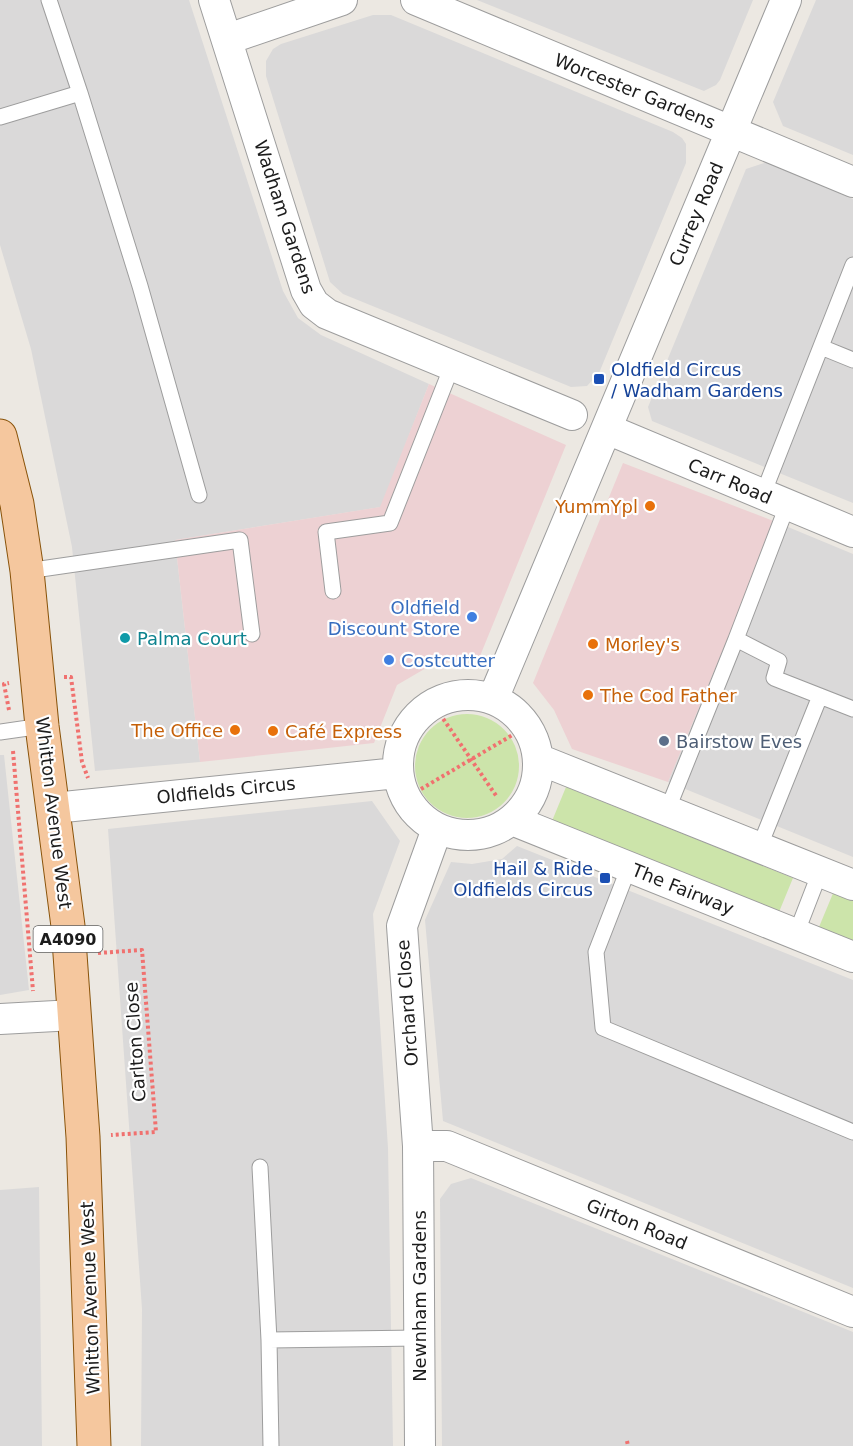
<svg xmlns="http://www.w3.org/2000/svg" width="853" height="1446" font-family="'DejaVu Sans',sans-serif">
	<rect width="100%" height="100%" fill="#ece8e2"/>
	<!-- residential -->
	<path fill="#dad9d9" d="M0,0H189L283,291L298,318L321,335L429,384L381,507L175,540L200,762L95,771L72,547L31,349L0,245Z
		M477,0H753L720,80L716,85L704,91Z
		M816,0H853V155L783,126L773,102Z
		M373,15H391L673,132L682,138L686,144V163L599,373L587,386L571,387L343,294L330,282L266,76V61L273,49L281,44Z
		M767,162L853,199V503L652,421L648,407L746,169Z
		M776,522L853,554V857L668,782Z
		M0,755H4L29,990L0,995Z
		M372,801L400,841L373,914L388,1148L393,1446H141L142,1309L108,829Z
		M517,846L853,980V1288L443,1121L425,920L451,862L472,864L502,859Z
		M471,1178L853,1332V1446H442L440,1199L451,1184Z
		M39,1187L42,1446H0V1190Z"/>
	<!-- commercial -->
	<path fill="#edd1d3" d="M429,384L566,445L480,656L433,664L397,685L374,743L200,762L175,540L380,507Z
		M623,463L776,522L668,782L572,749L554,710L533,683Z"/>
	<!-- grass -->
	<path fill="#cce4aa" d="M415 766a52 52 0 1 1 104 0a52 52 0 1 1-104 0Z
		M566,787L793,878L779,912L552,821Z
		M834,891L853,899V941L819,927Z"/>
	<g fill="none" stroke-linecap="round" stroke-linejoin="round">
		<!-- lane casing -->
		<g stroke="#9d9d9d" stroke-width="17">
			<path id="lane" d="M80,93L140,286L199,495
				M0,117L80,93L49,0
				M821,347L853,360
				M763,494L853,265
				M787,506L736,639L779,661L774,678L853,709
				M27,571L240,540L252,634
				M333,591L326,532L390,523L452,366
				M0,732L42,726
				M667,811L736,639
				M759,848L820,696
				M629,867L596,952L603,1028L853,1132
				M796,934L820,872
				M260,1167L269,1340L271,1446
				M269,1340L419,1338"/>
		</g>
		<!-- street casing -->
		<g stroke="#9d9d9d" stroke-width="32">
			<path id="street" d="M214,0L306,290L314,304L327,314L572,415
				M416,0L853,182
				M228,39L342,0
				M607,429L853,532
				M398 765a70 70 0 1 1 140 0a70 70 0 1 1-140 0Z
				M493,699L786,0
				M538,759L853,885
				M54,808L397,773
				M512,820L853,957
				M0,1019L74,1015
				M418,1146H447L853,1312
				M420,1446L418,1146L402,926L437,829"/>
		</g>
		<!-- primary casing -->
		<g stroke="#89530a" stroke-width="35">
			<path id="primary" d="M0,436L17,504L27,571L42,726L68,926L83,1137L94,1446"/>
		</g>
		<!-- path -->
		<path stroke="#f0716f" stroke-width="4" stroke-dasharray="3 3" stroke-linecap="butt" d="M64,677H71L82,762L88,778
			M433,704L497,797
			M9,710L4,684L9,683
			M13,751L33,991
			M421,789L526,727
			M98,953L142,950L156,1132L111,1135
			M627,1441L628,1446"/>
		<!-- lane -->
		<use href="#lane" stroke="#fff" stroke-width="15"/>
		<!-- street -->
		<use href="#street" stroke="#fff" stroke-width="30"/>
		<!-- primary -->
		<use href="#primary" stroke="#f5c79e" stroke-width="33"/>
	</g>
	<!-- markers -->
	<g fill="#1a4fb4" stroke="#fff" stroke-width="2">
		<rect x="593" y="373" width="12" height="12" rx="3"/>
		<rect x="599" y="872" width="12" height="12" rx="3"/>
	</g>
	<g fill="#e8710a" stroke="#fff" stroke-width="2">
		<circle cx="650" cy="506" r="6"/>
		<circle cx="593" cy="644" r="6"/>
		<circle cx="588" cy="695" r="6"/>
		<circle cx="235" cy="730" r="6"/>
		<circle cx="273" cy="731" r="6"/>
	</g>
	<g fill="#3f7fe0" stroke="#fff" stroke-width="2">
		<circle cx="472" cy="617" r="6"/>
		<circle cx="389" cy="660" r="6"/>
	</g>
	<circle fill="#0f9aa8" stroke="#fff" stroke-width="2" cx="125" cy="638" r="6"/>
	<circle fill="#5c6f8a" stroke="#fff" stroke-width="2" cx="664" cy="741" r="6"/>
	<g text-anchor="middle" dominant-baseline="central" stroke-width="4.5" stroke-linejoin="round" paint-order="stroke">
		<!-- shield labels -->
		<rect fill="#fff" stroke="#606060" stroke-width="1.5" x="33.5" y="926" width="69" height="26" rx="4.5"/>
		<g font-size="16" font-weight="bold" fill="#1c1c1c">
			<text x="68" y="939">A4090</text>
		</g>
		<!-- street labels -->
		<g font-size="18" fill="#1c1c1c" stroke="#fff">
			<text transform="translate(635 91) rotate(22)">Worcester Gardens</text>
			<text transform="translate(696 214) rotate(-67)">Currey Road</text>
			<text transform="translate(285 217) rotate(72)">Wadham Gardens</text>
			<text transform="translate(730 481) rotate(23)">Carr Road</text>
			<text transform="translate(226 790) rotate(-6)">Oldfields Circus</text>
			<text transform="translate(54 813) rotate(83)">Whitton Avenue West</text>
			<text transform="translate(683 889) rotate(22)">The Fairway</text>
			<text transform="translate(407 1003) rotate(-94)">Orchard Close</text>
			<text transform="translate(135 1042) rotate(-94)">Carlton Close</text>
			<text transform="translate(637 1224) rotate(22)">Girton Road</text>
			<text transform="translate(419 1296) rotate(-90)">Newnham Gardens</text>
			<text transform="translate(90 1298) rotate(-92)">Whitton Avenue West</text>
		</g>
		<!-- transit labels -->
		<g font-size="18" fill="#164399" stroke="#fff" text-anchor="start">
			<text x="611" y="369">Oldfield Circus<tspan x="611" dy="21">/ Wadham Gardens</tspan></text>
			<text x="593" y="868" text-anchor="end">Hail &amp; Ride<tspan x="593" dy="21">Oldfields Circus</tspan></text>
		</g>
		<!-- food labels -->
		<g font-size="18" fill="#c56008" stroke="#fff" text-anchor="start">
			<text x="638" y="506" text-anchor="end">YummYpl</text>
			<text x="605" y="644">Morley's</text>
			<text x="600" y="695">The Cod Father</text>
			<text x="223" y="730" text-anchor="end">The Office</text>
			<text x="285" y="731">Café Express</text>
		</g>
		<!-- shop labels -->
		<g font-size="18" fill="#366cbe" stroke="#fff" text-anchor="end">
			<text x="460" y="607">Oldfield<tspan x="460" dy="21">Discount Store</tspan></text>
			<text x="401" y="660" text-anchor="start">Costcutter</text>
		</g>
		<!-- culture labels -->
		<g font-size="18" fill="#0d838f" stroke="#fff" text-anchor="start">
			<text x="137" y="638">Palma Court</text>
		</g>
		<!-- service labels -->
		<g font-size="18" fill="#4e5e75" stroke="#fff" text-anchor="start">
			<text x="676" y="741">Bairstow Eves</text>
		</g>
	</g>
</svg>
